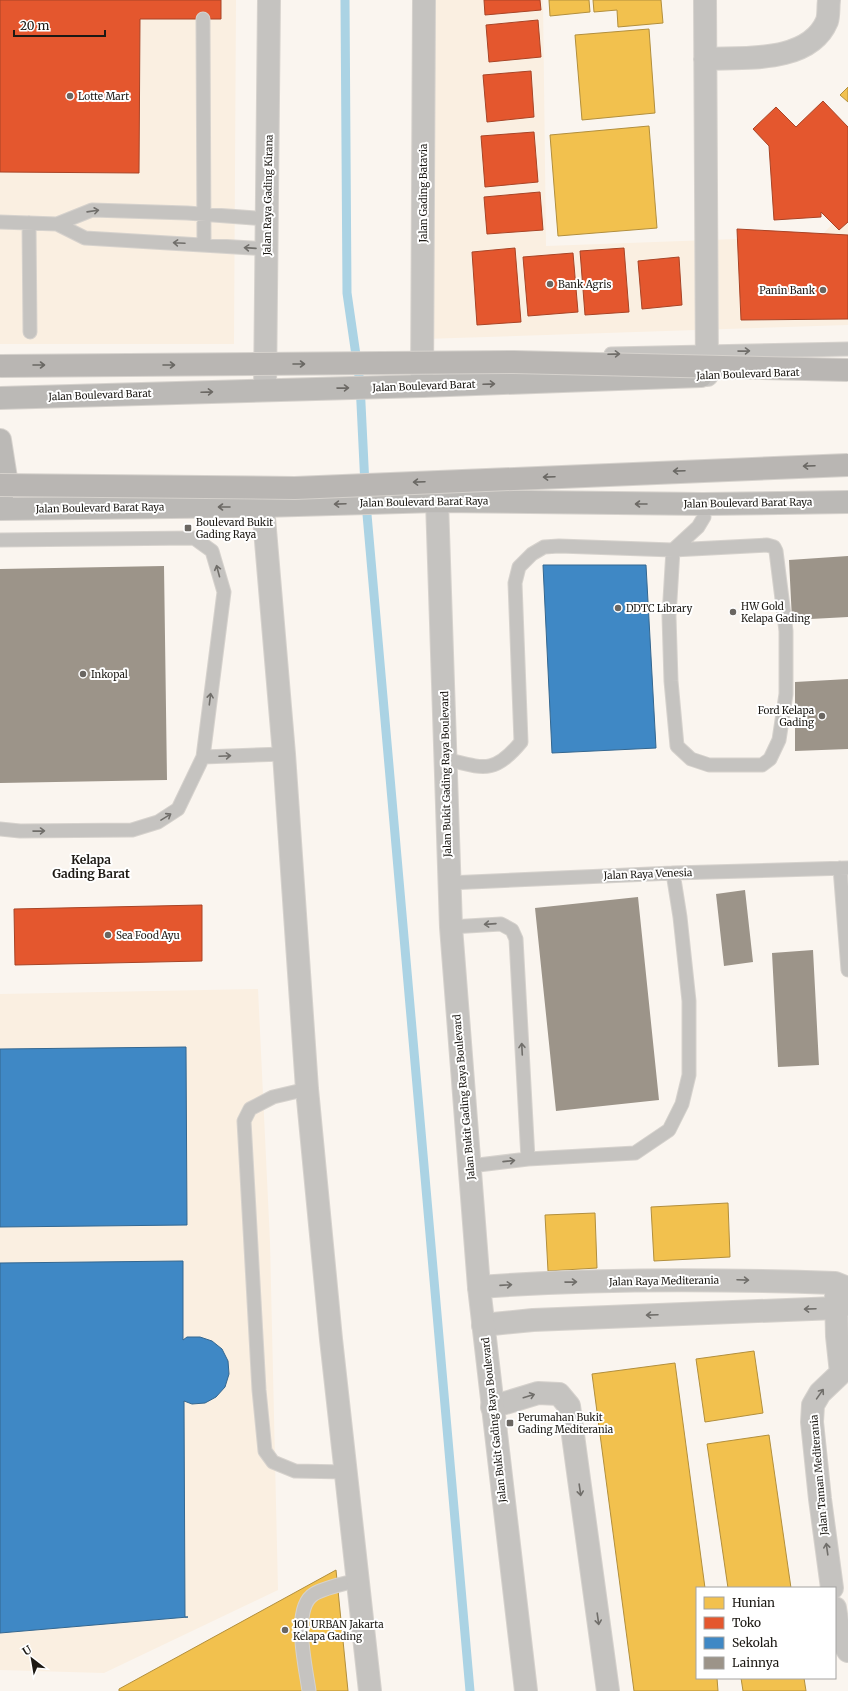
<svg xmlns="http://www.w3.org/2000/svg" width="848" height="1691" font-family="Merriweather,serif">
	<rect width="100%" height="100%" fill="#faf5ef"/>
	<!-- built -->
	<path fill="#faefe1" d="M0,0H236L234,344H0Z
		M421,0H543L546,246L821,236L848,207V325L424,339Z
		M258,989L270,1242L278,1590L104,1673L0,1670V994Z"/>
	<!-- homes -->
	<path fill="#f2c14e" stroke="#b28f3d" d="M549,0H589L590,12L550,16Z
		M593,0H661L663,23L618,27L617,10L594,12Z
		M649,29L655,113L582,120L575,35Z
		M848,87V102L840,95Z
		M649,126L657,228L558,236L550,135Z
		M728,1203L730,1257L654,1261L651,1207Z
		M595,1213L597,1268L548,1271L545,1215Z
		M754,1351L763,1413L705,1422L696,1359Z
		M675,1363L705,1588H697V1678H717L718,1691H634L592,1374Z
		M769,1435L791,1588H728L707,1444Z
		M336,1570L348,1691H119V1689Z
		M741,1678H804L806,1691H743Z"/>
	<!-- shops -->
	<path fill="#e4572e" stroke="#a84426" d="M0,0H221V19H140L139,173L0,172Z
		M484,0H540L541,10L485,15Z
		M538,20L541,57L489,62L486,25Z
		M531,71L534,117L487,122L483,75Z
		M823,101L848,127V222L839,230L821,212V217L774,220L769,146L753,129L776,107L796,127Z
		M534,132L538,182L485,187L481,136Z
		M540,192L543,230L487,234L484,197Z
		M737,229L848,235V319L741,320Z
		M515,248L521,322L477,325L472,252Z
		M624,248L629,312L585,315L580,251Z
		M573,253L578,312L528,316L523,257Z
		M679,257L682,305L642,309L638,261Z
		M202,905V961L15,965L14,909Z"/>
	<!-- schools -->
	<path fill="#3f88c5" stroke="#346790" d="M543,565H646L656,748L552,753Z
		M186,1047L187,1225L0,1227V1049Z
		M183,1261V1340L187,1337H200L212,1341L222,1349L228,1361L229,1374L225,1387L216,1397L205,1403L192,1404L184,1401L185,1617H188L0,1633V1263Z"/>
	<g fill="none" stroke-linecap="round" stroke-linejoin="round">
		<!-- stream -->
		<path stroke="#abd3e4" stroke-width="9" d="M345,0L347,293L360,383L365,486
			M366,503L470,1691"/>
	</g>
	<!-- building -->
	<path fill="#9c9489" d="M848,556V617L792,620L789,560Z
		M164,566L167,780L0,783V569Z
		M848,679V749L795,751V682Z
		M745,890L753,962L724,966L716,894Z
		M638,897L659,1100L556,1111L535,908Z
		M813,950L819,1065L778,1067L772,953Z"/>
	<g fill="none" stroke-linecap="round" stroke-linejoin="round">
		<!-- service casing -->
		<g stroke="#d6d2cd" stroke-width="15">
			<path id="service" d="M203,19L204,244
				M0,222L57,224L85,238L267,249
				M29,223L30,332
				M57,224L92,210L187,213L268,219
				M611,354L848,349
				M0,540L194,538L212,551L224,592L203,757L178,809L158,822L132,830L20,831L0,829
				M203,757L284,754
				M445,759C483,768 494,775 521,742L515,583L519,567L532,554L544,547L559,546L673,550L767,545L774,547L776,551L786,631V694L779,740L770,759L762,765H709L691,759L677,746L671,681L669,616L673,550L698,527L704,517L703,504
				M840,868L848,970
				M448,883L673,873L848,868
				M451,927L501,924L512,930L516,939L528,1159L470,1166
				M307,1089L273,1097L250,1109L244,1121L259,1390L265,1451L273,1462L295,1471L346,1472
				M528,1159L635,1153L669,1130L682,1104L689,1075V1001L680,917L673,873
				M309,1691C306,1668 291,1608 314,1594C323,1588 347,1583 358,1580"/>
		</g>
		<!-- minor casing -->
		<g stroke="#d6d2cd" stroke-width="24">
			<path id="minor" d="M705,0L707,375
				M705,59C743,57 809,64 827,21C829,15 828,7 829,0
				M422,386L424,0
				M263,506L284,754L307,1089L331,1339L370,1691
				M479,1287C598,1278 717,1279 835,1283L848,1288
				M836,1294L837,1336L841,1373
				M483,1325L533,1320L836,1308L848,1304
				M492,1407L538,1393L559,1394L569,1406L608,1691
				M832,1588L820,1499L812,1422L813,1405L820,1393L841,1373
				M835,1608L839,1634L848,1651"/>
		</g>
		<!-- tertiary casing -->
		<g stroke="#d6d2cd" stroke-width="24">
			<path id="tertiary" d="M265,390L269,0
				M437,501L451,927L479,1287L526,1691"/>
		</g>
		<!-- secondary casing -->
		<g stroke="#d6d2cd" stroke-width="24">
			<path id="secondary" d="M0,398L422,386L701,376
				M0,440L6,478L0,504
				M0,509L263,506L437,501L703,504L848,502"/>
		</g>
		<!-- service -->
		<use href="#service" stroke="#c5c3c0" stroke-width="13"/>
		<!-- minor -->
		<use href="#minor" stroke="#c5c3c0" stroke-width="22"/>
		<!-- tertiary -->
		<use href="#tertiary" stroke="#c5c3c0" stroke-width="22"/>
		<!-- secondary -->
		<use href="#secondary" stroke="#bbb9b6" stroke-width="22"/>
		<!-- motorway-bridge casing -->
		<g stroke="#d6d2cd" stroke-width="24" stroke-linecap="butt">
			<path id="motorway-bridge" d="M0,366L514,362L848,370
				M0,485L295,488L848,465"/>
		</g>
		<!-- motorway-bridge -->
		<use href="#motorway-bridge" stroke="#b9b6b3" stroke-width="22"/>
	</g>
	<!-- one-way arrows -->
	<defs><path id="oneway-shaft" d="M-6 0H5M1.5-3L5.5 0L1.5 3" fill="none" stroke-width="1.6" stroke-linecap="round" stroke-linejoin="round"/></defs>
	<g stroke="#706e6a">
		<use href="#oneway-shaft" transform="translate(93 211) rotate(-8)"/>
		<use href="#oneway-shaft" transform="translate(179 243) rotate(-177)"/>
		<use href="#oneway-shaft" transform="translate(250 248) rotate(-176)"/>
		<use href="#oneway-shaft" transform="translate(744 351) rotate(-1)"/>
		<use href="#oneway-shaft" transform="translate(614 354) rotate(-2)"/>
		<use href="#oneway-shaft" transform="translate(218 571) rotate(-105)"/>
		<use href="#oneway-shaft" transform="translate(210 699) rotate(-83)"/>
		<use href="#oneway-shaft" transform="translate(225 756) rotate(-3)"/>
		<use href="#oneway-shaft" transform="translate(166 817) rotate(-32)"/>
		<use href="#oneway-shaft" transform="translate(39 831) rotate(-1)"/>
		<use href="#oneway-shaft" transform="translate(490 924) rotate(176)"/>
		<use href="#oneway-shaft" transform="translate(522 1049) rotate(-93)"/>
		<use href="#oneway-shaft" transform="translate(509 1161) rotate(-6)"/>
		<use href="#oneway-shaft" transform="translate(743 1280) rotate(2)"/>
		<use href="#oneway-shaft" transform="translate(571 1282) rotate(-1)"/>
		<use href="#oneway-shaft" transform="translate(506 1285) rotate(-4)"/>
		<use href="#oneway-shaft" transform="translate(810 1309) rotate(178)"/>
		<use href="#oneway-shaft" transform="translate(652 1315) rotate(178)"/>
		<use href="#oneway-shaft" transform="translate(820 1394) rotate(-55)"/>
		<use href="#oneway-shaft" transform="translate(529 1396) rotate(-17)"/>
		<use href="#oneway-shaft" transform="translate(580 1490) rotate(82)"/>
		<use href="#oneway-shaft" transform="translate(827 1549) rotate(-98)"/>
		<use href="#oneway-shaft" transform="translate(598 1619) rotate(82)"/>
	</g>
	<g stroke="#6a6864">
		<use href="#oneway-shaft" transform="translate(299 364)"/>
		<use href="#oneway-shaft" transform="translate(39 365)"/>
		<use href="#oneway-shaft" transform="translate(169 365)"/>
		<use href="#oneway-shaft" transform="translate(809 466) rotate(178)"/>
		<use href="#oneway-shaft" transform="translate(679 471) rotate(178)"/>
		<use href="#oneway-shaft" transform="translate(549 477) rotate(178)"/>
		<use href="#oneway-shaft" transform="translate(419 482) rotate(178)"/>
	</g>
	<g stroke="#6c6965">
		<use href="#oneway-shaft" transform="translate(489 384) rotate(-2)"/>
		<use href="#oneway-shaft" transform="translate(343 388) rotate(-1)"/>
		<use href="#oneway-shaft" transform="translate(207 392) rotate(-2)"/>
		<use href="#oneway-shaft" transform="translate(340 504) rotate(178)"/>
		<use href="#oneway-shaft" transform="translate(641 504) rotate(-180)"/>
		<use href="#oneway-shaft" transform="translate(224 507) rotate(180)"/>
	</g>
	<!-- markers -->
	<g fill="#6a6661" stroke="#fff" stroke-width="1.5">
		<circle cx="70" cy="96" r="4"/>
		<circle cx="550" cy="284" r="4"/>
		<circle cx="823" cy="290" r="4"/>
		<rect x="184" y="524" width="8" height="8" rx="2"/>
		<circle cx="618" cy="608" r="4"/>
		<circle cx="733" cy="612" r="4"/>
		<circle cx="83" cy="674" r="4"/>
		<circle cx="822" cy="716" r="4"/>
		<circle cx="108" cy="935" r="4"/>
		<rect x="506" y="1419" width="8" height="8" rx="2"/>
		<circle cx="285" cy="1630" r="4"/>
	</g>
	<g text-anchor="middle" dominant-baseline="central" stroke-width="4" stroke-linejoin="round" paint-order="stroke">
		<!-- poi labels -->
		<g font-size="10" fill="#1c1914" stroke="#fff" text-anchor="start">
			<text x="78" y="96">Lotte Mart</text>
			<text x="558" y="284">Bank Agris</text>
			<text x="815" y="290" text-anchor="end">Panin Bank</text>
			<text x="196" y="522">Boulevard Bukit<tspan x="196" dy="12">Gading Raya</tspan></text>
			<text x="741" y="606">HW Gold<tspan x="741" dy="12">Kelapa Gading</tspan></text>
			<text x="626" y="608">DDTC Library</text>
			<text x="91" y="674">Inkopal</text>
			<text x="814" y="710" text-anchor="end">Ford Kelapa<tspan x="814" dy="12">Gading</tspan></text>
			<text x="116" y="935">Sea Food Ayu</text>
			<text x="518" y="1417">Perumahan Bukit<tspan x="518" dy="12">Gading Mediterania</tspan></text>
			<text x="293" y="1624">1O1 URBAN Jakarta<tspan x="293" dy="12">Kelapa Gading</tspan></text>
		</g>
		<!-- street labels -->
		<g font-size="10" fill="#1c1914" stroke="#fff">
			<text transform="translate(423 193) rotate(-90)">Jalan Gading Batavia</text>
			<text transform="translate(268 195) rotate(-89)">Jalan Raya Gading Kirana</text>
			<text transform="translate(748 374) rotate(-2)">Jalan Boulevard Barat</text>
			<text transform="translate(424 386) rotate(-2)">Jalan Boulevard Barat</text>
			<text transform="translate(100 395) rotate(-2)">Jalan Boulevard Barat</text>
			<text transform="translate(424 502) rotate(-1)">Jalan Boulevard Barat Raya</text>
			<text transform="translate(748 503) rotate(-1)">Jalan Boulevard Barat Raya</text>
			<text transform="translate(100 508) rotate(-1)">Jalan Boulevard Barat Raya</text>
			<text transform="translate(446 774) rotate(-91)">Jalan Bukit Gading Raya Boulevard</text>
			<text transform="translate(648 874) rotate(-2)">Jalan Raya Venesia</text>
			<text transform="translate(464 1097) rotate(-95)">Jalan Bukit Gading Raya Boulevard</text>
			<text transform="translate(664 1281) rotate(-1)">Jalan Raya Mediterania</text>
			<text transform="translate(494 1420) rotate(-96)">Jalan Bukit Gading Raya Boulevard</text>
			<text transform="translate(819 1475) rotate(-95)">Jalan Taman Mediterania</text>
		</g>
		<!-- quarter labels -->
		<g font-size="12" font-weight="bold" fill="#1c1914" stroke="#fff">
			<text x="91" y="859">Kelapa<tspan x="91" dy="14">Gading Barat</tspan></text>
		</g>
	</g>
	<!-- legend -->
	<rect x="696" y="1587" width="140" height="92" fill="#ffffff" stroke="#a4a3a1"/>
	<rect x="704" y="1597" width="20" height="12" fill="#f2c14e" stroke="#a4a3a1"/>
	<text x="732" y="1607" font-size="12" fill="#1c1914">Hunian</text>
	<rect x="704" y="1617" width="20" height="12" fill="#e4572e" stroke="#a4a3a1"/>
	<text x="732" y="1627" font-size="12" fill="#1c1914">Toko</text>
	<rect x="704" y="1637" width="20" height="12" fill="#3f88c5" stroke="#a4a3a1"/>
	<text x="732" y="1647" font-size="12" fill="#1c1914">Sekolah</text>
	<rect x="704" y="1657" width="20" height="12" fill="#9c9489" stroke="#a4a3a1"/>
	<text x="732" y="1667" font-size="12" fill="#1c1914">Lainnya</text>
	<!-- north arrow -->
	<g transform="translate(32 1659) rotate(329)" stroke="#ffffff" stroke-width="3" paint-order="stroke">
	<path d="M0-3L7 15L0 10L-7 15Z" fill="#1c1914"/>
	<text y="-6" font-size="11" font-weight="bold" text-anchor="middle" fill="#1c1914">U</text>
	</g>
	<!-- scale -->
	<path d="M14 30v6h91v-6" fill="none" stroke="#1c1914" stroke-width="2"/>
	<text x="20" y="30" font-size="12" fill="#1c1914" stroke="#ffffff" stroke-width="3" paint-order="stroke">20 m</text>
</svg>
